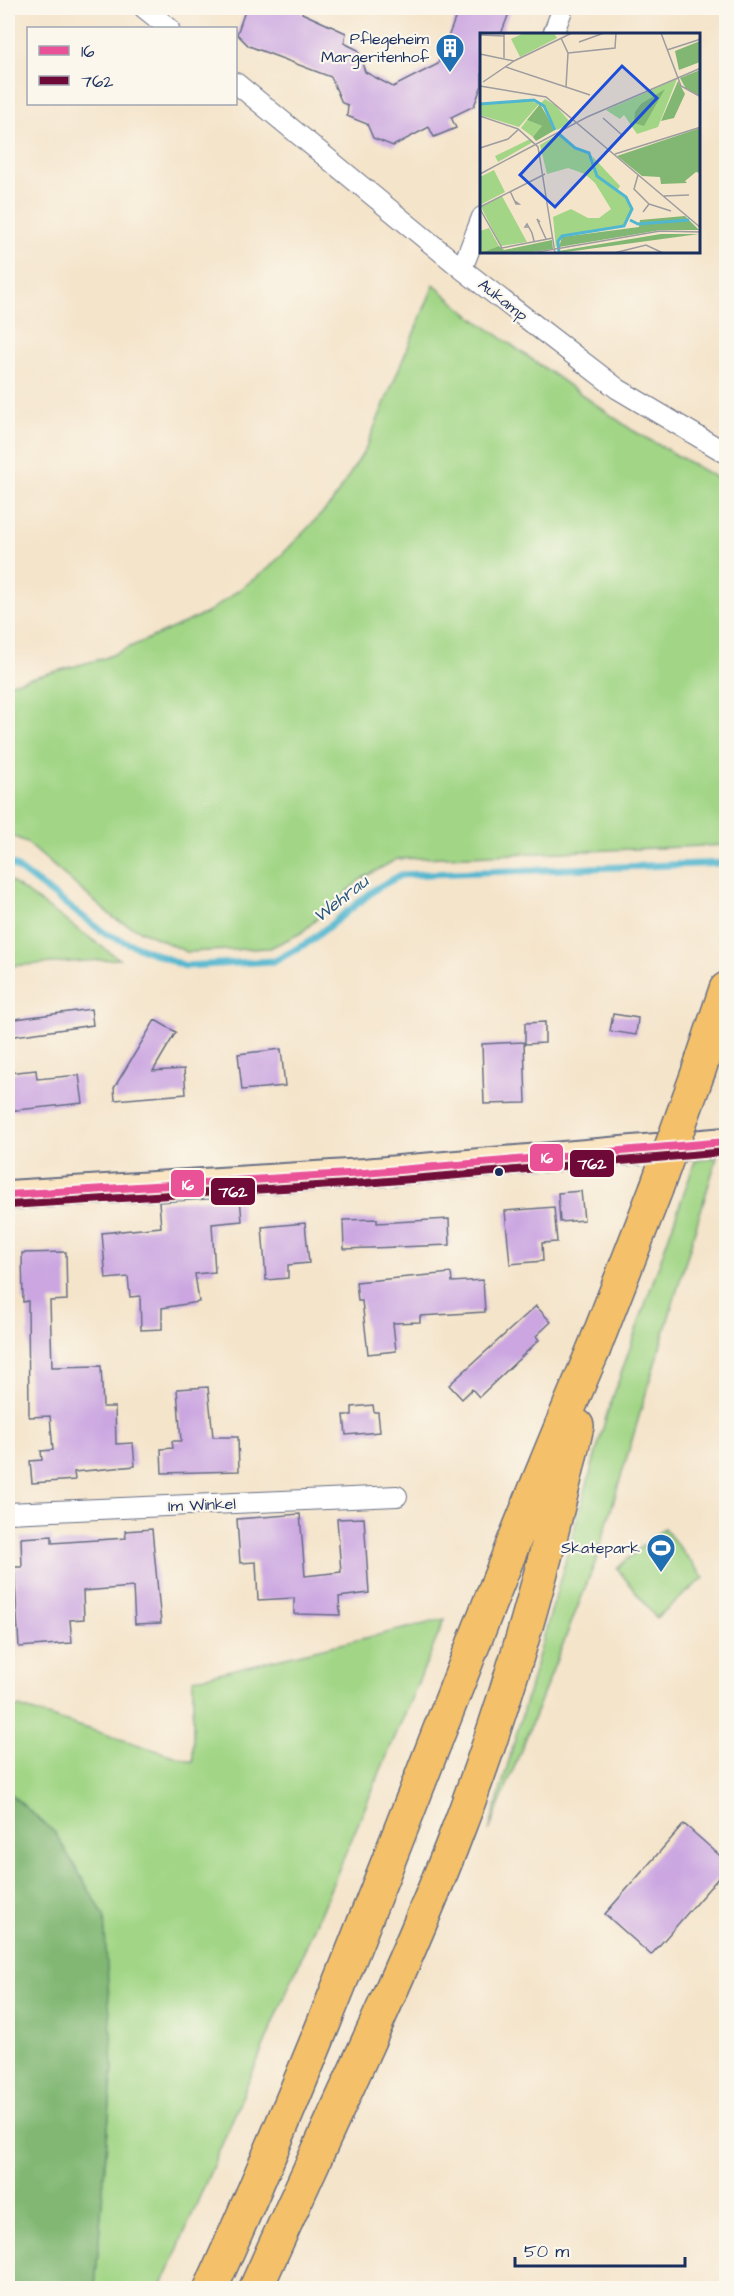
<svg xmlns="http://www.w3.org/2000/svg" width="734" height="2296" font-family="'Architects Daughter',sans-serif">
	<rect width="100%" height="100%" fill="#fbf7ec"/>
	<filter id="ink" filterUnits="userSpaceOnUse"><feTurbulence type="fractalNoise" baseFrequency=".0167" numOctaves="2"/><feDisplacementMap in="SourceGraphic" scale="12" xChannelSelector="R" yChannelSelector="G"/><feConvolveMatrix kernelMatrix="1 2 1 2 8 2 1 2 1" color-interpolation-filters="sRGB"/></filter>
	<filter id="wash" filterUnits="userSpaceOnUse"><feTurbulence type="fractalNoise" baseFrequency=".008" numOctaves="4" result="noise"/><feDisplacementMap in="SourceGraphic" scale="24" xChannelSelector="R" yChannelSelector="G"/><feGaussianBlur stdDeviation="1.35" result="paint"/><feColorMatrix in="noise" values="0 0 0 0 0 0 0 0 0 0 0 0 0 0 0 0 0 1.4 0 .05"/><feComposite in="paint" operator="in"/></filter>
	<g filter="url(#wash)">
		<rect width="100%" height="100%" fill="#f4e4ca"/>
		<!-- green -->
		<path fill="#a2d686" stroke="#5e8272" stroke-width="1.5" d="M434,285L469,315L632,430L726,483V845L397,859L361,879L301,933L270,948L187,952L115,919L26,842L8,834V684L105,658L207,613L269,568L331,504L365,450Z
			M8,879L119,959L8,966Z
			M717,1157L595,1563L489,1831L607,1414L695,1161Z
			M664,1528L704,1578L656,1618L617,1568Z
			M445,1619L161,2288H95L113,2066L55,1833L8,1792V1710L19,1707L193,1762V1679Z"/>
		<!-- forest -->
		<path fill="#81b773" stroke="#4e7368" stroke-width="1.5" d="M8,1792L55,1833L104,1915L113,2066L95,2288H8Z"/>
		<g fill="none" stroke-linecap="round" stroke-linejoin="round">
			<!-- stream -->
			<path stroke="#51b6cf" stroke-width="7" d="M8,861L106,934L185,966L275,961L309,942L377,888L401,875L726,863"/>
		</g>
		<g id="blocks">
			<!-- building -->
			<path fill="#cba6e1" d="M246,8H304L302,13L346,33L344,43L358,50L365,72L393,87L438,64L459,8H511L501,34H482V85L474,106L451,117L456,128L434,137L429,127L393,146L373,138L367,124L347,116L348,105L342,103L331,77L249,46L237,34Z
				M91,1009L93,1025L8,1037V1020Z
				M613,1014L638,1018L636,1035L610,1031Z
				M155,1020L176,1032L153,1071L184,1069L186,1094L115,1100L114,1088Z
				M545,1022V1043L525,1044V1023Z
				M524,1042L526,1103L484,1104L482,1044Z
				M281,1049L285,1086L242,1090L238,1054Z
				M36,1070L37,1079L79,1075L83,1103L8,1111V1073Z
				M581,1191L584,1220L560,1222L558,1193Z
				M240,1197L242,1221L212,1224L215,1272L195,1274L199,1302L162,1308V1329L141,1330L140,1296L130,1297L128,1277L106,1279L102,1233L161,1227L159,1202Z
				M554,1207L557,1242L542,1243L543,1261L510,1264L505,1211Z
				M377,1219V1223L449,1219L450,1245L344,1249L343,1220Z
				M305,1223L309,1263L288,1265V1278L266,1280L262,1227Z
				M66,1252L67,1300L50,1301L52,1367L101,1366L103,1407H115L116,1444L133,1443L135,1466L74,1472L75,1480L32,1483L30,1461L42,1460L41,1451L53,1450L50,1416L29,1417L28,1301L23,1302L22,1253Z
				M451,1273L452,1282L483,1280L485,1312L420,1316V1322L393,1323L396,1351L368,1354L362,1301H358L356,1282Z
				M536,1306L551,1322L536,1336L539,1340L479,1397L472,1389L462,1399L449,1385Z
				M208,1387L213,1437H238L239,1471L162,1473L161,1449L173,1448L172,1441H181L177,1389Z
				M373,1405L374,1412H378L380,1432L346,1435L344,1415H352V1407Z
				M300,1514L305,1576L341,1572L337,1519L364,1518L369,1593L339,1597L340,1615L294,1614V1598L258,1600L256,1562L240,1563L237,1519Z
				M152,1529L161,1623L135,1624L133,1587L83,1591L84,1619L70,1620L72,1643L19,1647L14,1567H22L21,1538L52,1536V1543L126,1538L125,1531Z
				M684,1824L726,1861V1869L651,1955L605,1914Z"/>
		</g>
	</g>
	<g filter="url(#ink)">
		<use href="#blocks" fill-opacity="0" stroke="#676e84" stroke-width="1.5"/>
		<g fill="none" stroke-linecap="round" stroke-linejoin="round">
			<!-- minor casing -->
			<g stroke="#676e84" stroke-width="22">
				<path id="minor" d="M144,8L169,28
					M553,34L563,8
					M236,83L462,269L618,389L726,453
					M462,269L482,217
					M8,1513L397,1496"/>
			</g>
			<!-- secondary casing -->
			<g stroke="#676e84" stroke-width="32">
				<path id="secondary" d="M8,1195L364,1173L726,1142"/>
			</g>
			<!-- trunk casing -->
			<g stroke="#676e84" stroke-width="36">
				<path id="trunk" d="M699,1070L726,989
					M593,1351L656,1189"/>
			</g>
			<!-- motorway casing -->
			<g stroke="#676e84" stroke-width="36">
				<path id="motorway" d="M211,2288C350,1981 460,1661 593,1351
					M256,2288C321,2142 392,1997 451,1848C505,1711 545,1569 577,1426"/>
			</g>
			<!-- path -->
			<path stroke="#676e84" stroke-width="4" stroke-dasharray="4.5 4.5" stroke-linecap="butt" d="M725,1165L726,1186"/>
			<!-- minor -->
			<use href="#minor" stroke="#fff" stroke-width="20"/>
			<!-- secondary -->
			<use href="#secondary" stroke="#fbe6c3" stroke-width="28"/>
			<!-- trunk -->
			<use href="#trunk" stroke="#f4c16a" stroke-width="33"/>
			<!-- motorway -->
			<use href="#motorway" stroke="#f4c16a" stroke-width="33"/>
			<!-- trunk-bridge casing -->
			<g stroke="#676e84" stroke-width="36" stroke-linecap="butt">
				<path id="trunk-bridge" d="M656,1189L699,1070"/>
			</g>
			<!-- trunk-bridge -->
			<use href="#trunk-bridge" stroke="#f4c16a" stroke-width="33"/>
			<!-- bus-1 casing -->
			<g stroke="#fbf7ec" stroke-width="12">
				<path id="bus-1" d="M8,1195L364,1173L726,1142"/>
			</g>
			<!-- bus-2 casing -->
			<g stroke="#fbf7ec" stroke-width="12">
				<path id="bus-2" d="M9,1205L365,1183L726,1152"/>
			</g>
			<!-- bus-1 -->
			<use href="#bus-1" stroke="#ea5297" stroke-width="8"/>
			<!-- bus-2 -->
			<use href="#bus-2" stroke="#6f0938" stroke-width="8"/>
		</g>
	</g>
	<!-- icons -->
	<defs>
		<g id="building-pin" transform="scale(1.5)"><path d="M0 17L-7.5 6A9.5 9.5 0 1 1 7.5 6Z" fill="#1f6fb2" stroke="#fbf7ec"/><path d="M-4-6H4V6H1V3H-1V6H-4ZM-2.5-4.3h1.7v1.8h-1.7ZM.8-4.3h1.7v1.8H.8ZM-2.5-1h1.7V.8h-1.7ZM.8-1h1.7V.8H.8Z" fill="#fff"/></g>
		<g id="stadium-pin" transform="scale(1.5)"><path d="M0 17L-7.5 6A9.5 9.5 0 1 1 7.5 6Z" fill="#1f6fb2" stroke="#fbf7ec"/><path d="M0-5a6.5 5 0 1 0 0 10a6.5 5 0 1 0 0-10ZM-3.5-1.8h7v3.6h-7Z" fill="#fff"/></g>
	</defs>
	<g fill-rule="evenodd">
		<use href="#building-pin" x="450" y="48"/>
		<use href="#stadium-pin" x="661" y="1548"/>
	</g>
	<!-- markers -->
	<circle fill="#1b2f5e" stroke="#fbf7ec" stroke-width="2" cx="499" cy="1172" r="5"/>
	<g text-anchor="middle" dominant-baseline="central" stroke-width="4.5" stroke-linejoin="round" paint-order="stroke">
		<!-- poi labels -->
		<g font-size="16" fill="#1b2f5e" stroke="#fbf7ec" text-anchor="end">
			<text x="429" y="39">Pflegeheim<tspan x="429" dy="18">Margeritenhof</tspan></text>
			<text x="640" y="1548">Skatepark</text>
		</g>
		<!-- street labels -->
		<g font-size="16" fill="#1b2f5e" stroke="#fbf7ec">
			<text transform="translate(503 300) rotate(38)">Aukamp</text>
			<text transform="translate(202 1505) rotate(-2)">Im Winkel</text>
		</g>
		<!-- water labels -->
		<g font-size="18" font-style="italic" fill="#2b5880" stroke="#fbf7ec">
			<text transform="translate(341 899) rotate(-38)">Wehrau</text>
		</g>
	</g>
	<!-- overview -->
	<g transform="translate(480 33)">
		<rect width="220" height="220" fill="#f4e4ca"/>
		<path d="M44,0H74L77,5L40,24L31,6ZM197,46L178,94L157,101L144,82L140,86L126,77ZM45,66L59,71L39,94L0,82V72ZM65,66L76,73L91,90L77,97L61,70ZM47,87L62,93L61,99L53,104L41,95ZM78,101L94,116L108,121L117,144L145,165L151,176L144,192L81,202L76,215L73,184L91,176L108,185H119L131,176L115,150L105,141L88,135L67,141L60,112ZM50,106L53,109L18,129L15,123ZM112,123L140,153L137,158L118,143ZM14,137L25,159L0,172V144ZM22,163L47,209L21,213L1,174ZM9,195L19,213L0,220V198Z" fill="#a2d686"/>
		<path d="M220,8V29L199,37L195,18ZM220,37V63L206,56L200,45ZM198,48L205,61L194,85L181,88ZM185,56L164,93L154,90L155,79L161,71ZM60,71L75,97L56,108L53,104L62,93L47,87ZM220,95V140L216,139L205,148L207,150L181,151L180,144L162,143L137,123ZM205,183L219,197H181L79,214L82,204L159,194L160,187ZM181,201H219L79,220V218ZM72,207L73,216L46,220H0L19,213L24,217Z" fill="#81b773"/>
		<path fill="none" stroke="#51b6cf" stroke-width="3" d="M0,71L54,67L64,73L75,97M150,187L158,191L209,187M79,220L78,208L82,203L144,193L152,176L146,164L117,143L109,120L95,115L79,101"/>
		<path fill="none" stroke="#9d9c9f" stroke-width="1.5" d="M24,0V25M181,0L201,53L221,64M0,2L24,3M81,5L88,20L86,54M99,9L124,0M187,17L221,6M88,20L135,15L136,0M0,21L34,28M26,34L110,62M3,49L34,28L92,0M0,53L66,64L221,195M0,83L38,96L58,114L75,220M123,85L142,102L128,117M0,115L28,106L39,96M135,121L221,94M0,141L107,84L221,35M158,142L154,156L169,171L163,179M30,158L36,171H39L35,168M184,163L209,162M169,171L191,178M0,174L65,141M0,176L22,215L73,205M60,189L57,186L66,206M49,194H45L47,191L52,200L54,208M52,220L180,198L221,199M134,220L166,212L183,220"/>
		<path fill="#1d4ed8" fill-opacity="0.15" stroke="#1d4ed8" stroke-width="3" d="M142,33L177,65L75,174L40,142Z"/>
		<rect width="220" height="220" fill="none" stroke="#1b2f5e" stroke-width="3"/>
	</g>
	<g stroke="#fbf7ec" stroke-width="2">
		<rect x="529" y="1143" width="35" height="29" rx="6" fill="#ea5297"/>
		<rect x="569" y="1149" width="46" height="29" rx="6" fill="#6f0938"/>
		<rect x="170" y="1169" width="35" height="29" rx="6" fill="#ea5297"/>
		<rect x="210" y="1177" width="46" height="29" rx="6" fill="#6f0938"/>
	</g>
	<g font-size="16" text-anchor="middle" font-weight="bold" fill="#fff">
		<text x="547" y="1163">16</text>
		<text x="592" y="1169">762</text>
		<text x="188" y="1190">16</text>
		<text x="233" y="1197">762</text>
	</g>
	<!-- margin -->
	<rect width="734" height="2296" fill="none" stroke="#fbf7ec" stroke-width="30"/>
	<!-- legend -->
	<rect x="27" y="27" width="210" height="78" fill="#fbf7ec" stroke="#a1a7b3" stroke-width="1.5"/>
	<rect x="39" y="46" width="30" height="9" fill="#ea5297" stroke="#a1a7b3" stroke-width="1.5"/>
	<text x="81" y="57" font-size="18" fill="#1b2f5e">16</text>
	<rect x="39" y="76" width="30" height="9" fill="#6f0938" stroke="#a1a7b3" stroke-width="1.5"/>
	<text x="81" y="87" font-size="18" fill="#1b2f5e">762</text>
	<!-- scale -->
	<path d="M515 2257v9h170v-9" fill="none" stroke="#1b2f5e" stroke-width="3"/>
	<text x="524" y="2257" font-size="18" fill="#1b2f5e" stroke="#fbf7ec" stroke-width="4.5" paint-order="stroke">50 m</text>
</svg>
